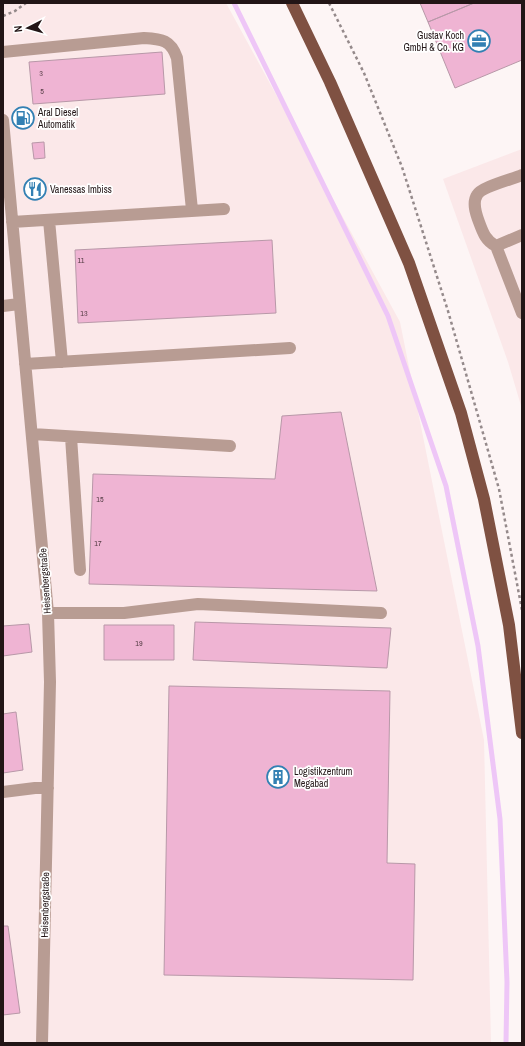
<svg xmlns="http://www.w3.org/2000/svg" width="525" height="1046" font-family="'Archivo Narrow',sans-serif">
	<rect width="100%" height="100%" fill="#fdf5f5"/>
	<!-- built -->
	<path fill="#fbe8e9" d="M3,3H226L400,322L484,740L491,1043H3Z
		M522,149V409L508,362L443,179Z"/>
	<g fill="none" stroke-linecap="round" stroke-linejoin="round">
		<!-- stream -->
		<path stroke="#eec6f7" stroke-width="5" d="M234,3L388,316L446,486L478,646L500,819L507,982L506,1043"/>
	</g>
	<!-- building -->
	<path fill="#efb4d3" stroke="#b898a8" d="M420,3H474L428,22Z
		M474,3H522V60L455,88L428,22Z
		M162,52L165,94L33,104L29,62Z
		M44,142L45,158L34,159L32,143Z
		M272,240L276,313L78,323L75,250Z
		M341,412L377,591L89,584L93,474L275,479L282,416Z
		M195,622L391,628L387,668L193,660Z
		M29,624L32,652L3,656V626Z
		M104,625H174V660H104Z
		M169,686L390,691L387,863L415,864L413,980L164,975Z
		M16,712L23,770L3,773V714Z
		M3,926H8L20,1013L3,1015Z"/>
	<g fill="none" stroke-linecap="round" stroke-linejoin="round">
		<!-- path -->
		<path stroke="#958a8b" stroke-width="2.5" stroke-dasharray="3 3" stroke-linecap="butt" d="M329,3L364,73L402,167L448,311L499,489L522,610
			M3,16L15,11L26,3"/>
		<!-- minor -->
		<path stroke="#b89c93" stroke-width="12" d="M3,52L144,38C162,39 171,40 177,58L192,210
			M3,120L48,613L50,682L42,1043
			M49,220L62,362
			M12,222L224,209
			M522,235L496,246L522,313
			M496,246C486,241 483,233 479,222C476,214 472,203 477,195C481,187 513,179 522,175
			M3,306L19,304
			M25,364L290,348
			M32,434L230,446
			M71,437L80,570
			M48,613H124L198,604L381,613
			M3,792L35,788H48"/>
		<!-- major -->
		<path stroke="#7f5142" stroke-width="12" d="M292,3L330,82L409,263L461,413L484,499L509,625L522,733"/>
	</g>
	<!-- icons -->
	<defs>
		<g id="office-ring" transform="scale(1.15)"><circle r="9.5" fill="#fff" stroke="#3380b3" stroke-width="1.5"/><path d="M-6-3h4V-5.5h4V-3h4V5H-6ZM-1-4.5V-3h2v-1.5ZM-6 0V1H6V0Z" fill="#3380b3"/></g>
		<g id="fuel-ring" transform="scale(1.15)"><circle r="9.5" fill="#fff" stroke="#3380b3" stroke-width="1.5"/><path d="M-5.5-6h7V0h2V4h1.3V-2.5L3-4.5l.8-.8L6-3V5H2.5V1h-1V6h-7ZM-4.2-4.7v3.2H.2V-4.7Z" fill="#3380b3"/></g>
		<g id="restaurant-ring" transform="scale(1.15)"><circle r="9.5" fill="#fff" stroke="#3380b3" stroke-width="1.5"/><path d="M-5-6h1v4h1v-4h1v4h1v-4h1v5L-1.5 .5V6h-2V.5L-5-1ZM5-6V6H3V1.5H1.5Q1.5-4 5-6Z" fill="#3380b3"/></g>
		<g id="building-ring" transform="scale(1.15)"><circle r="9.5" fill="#fff" stroke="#3380b3" stroke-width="1.5"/><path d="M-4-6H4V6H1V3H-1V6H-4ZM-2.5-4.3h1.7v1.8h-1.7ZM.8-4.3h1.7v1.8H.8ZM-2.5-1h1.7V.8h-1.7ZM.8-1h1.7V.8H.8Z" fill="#3380b3"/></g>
	</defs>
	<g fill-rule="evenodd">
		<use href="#office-ring" x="479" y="41"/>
		<use href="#fuel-ring" x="23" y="118"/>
		<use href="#restaurant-ring" x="35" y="189"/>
		<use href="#building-ring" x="278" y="777"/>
	</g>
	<g text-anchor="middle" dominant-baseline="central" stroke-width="3.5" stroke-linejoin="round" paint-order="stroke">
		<!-- number labels -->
		<g font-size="8" fill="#553d45">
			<text x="41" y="73">3</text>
			<text x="42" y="91">5</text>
			<text x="81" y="260">11</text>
			<text x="84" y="313">13</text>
			<text x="100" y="499">15</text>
			<text x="98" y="543">17</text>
			<text x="139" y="643">19</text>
		</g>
		<!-- poi labels -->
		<g font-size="10" fill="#221516" stroke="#fff" text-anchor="start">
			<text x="464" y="35" text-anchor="end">Gustav Koch<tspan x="464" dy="12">GmbH &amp; Co. KG</tspan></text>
			<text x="38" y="112">Aral Diesel<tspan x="38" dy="12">Automatik</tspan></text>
			<text x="50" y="189">Vanessas Imbiss</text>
			<text x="294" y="771">Logistikzentrum<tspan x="294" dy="12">Megabad</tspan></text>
		</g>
		<!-- street labels -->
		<g font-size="10" fill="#221516" stroke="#fff">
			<text transform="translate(45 581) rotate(-94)">Heisenbergstraße</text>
			<text transform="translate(45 905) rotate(-89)">Heisenbergstraße</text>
		</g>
	</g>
	<!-- border -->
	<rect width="525" height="1046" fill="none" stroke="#221516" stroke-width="8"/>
	<!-- north arrow -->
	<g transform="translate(28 28) rotate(264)" stroke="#ffffff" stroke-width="3" paint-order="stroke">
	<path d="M0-3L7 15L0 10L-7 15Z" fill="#221516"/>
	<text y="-6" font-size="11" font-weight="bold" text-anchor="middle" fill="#221516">N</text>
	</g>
</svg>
